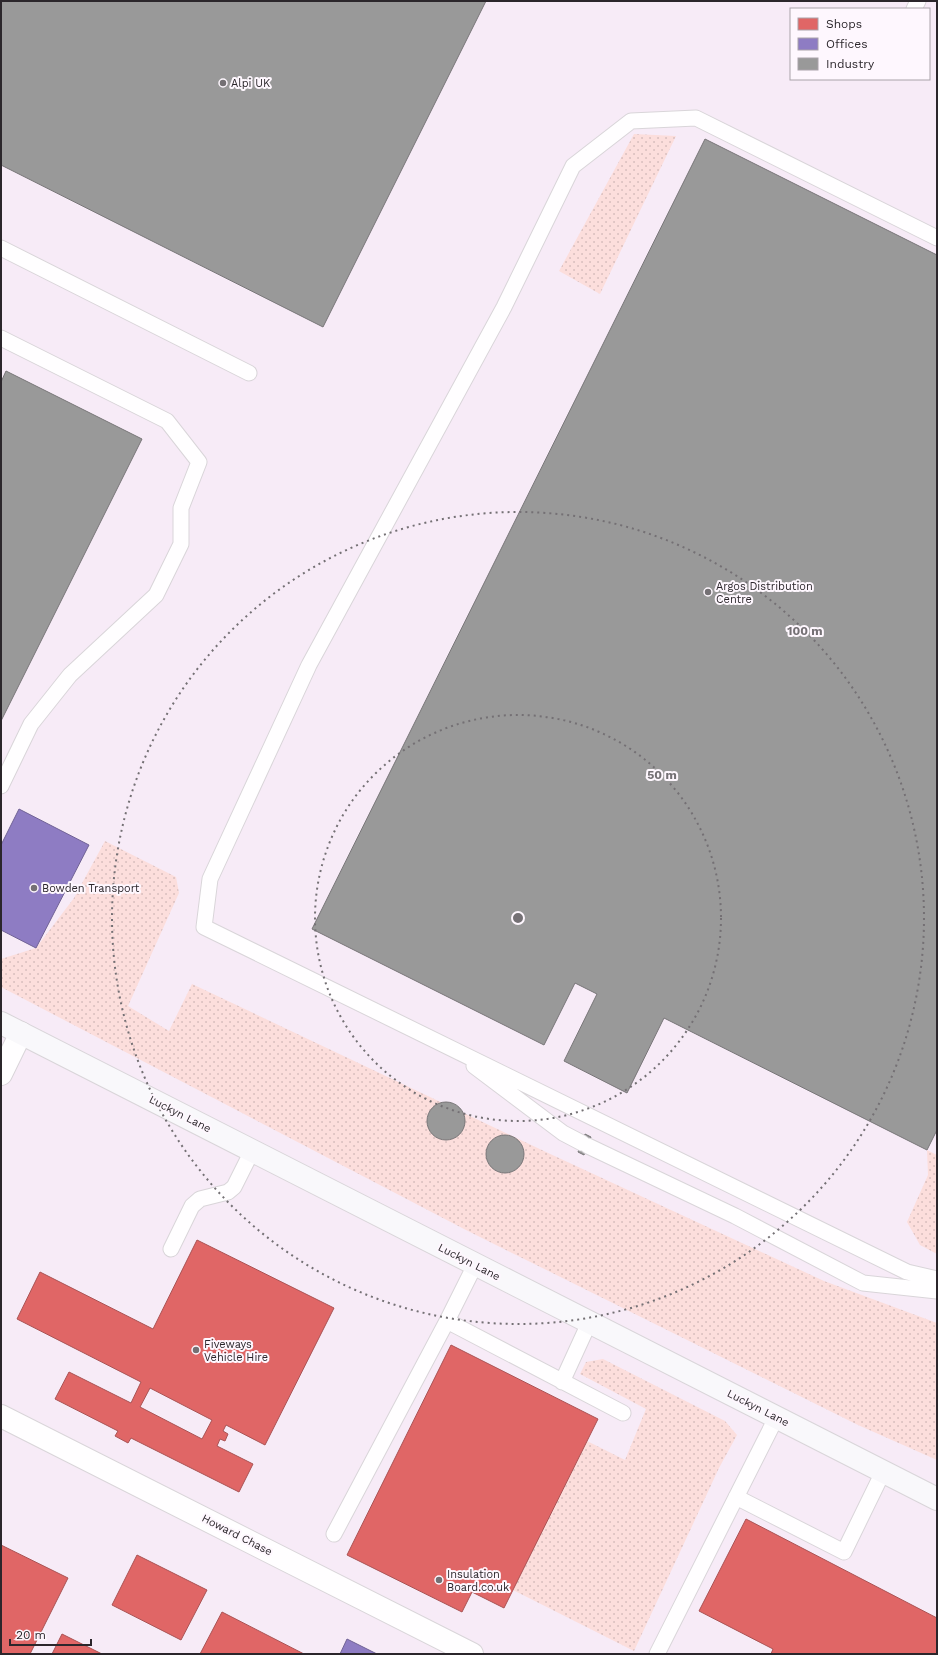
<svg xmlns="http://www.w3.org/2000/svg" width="938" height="1655" font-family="'Work Sans',sans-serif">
	<defs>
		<pattern id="grass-dots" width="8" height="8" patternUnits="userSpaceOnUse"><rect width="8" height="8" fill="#fcdedc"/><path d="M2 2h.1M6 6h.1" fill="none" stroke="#d8bebd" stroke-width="1.8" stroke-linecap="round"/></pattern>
	</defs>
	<rect width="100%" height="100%" fill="#fdf8fd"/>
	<!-- built -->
	<path fill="#f7ebf7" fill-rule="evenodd" d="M1,1H937V1654H1ZM791,9H929V79H791Z"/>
	<!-- grass -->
	<path fill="url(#grass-dots)" d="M634,134L676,136L600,294L559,271Z
		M105,841L176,877L179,893L128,1006L169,1031L192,984L546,1152L824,1281L937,1323V1460L858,1425L464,1229L1,987V959L36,948L74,898Z
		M927,1150L937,1155V1254L920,1245L907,1222L928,1175Z
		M603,1359L725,1421L737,1435L719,1468L634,1651L513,1590L587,1441L625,1460L646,1409L580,1374L586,1362Z"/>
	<!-- shops -->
	<path fill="#e06666" stroke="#aa5354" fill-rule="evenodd" d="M197,1240L334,1308L265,1445L226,1425L223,1431L228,1434L225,1441L220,1439L217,1446L253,1464L239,1492L131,1438L128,1443L115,1436L118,1431L55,1399L69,1372L131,1403L141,1382L17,1319L40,1272L153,1329ZM150,1388L212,1420L202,1439L140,1407Z
		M451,1345L598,1419L504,1608L472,1592L462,1612L347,1555Z
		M746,1519L937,1618V1654H771L773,1649L699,1611Z
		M1,1545L68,1578L30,1654H1Z
		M137,1555L207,1590L181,1640L112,1605Z
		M222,1612L304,1654H200Z
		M62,1634L102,1654H52Z"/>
	<!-- offices -->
	<path fill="#8e7cc3" stroke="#706295" d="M19,809L89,845L36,948L1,930V845Z
		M347,1639L377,1654H340Z"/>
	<!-- industry -->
	<path fill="#999" stroke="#787678" d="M1,1H486L323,327L1,165Z
		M705,139L937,255V1130L927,1150L664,1018L627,1093L564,1061L597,994L575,983L544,1045L312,929Z
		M6,371L142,439L1,721V382Z
		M427 1121a19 19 0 1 1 38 0a19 19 0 1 1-38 0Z
		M585,1134L591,1137L584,1155L578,1152Z
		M486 1154a19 19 0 1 1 38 0a19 19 0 1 1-38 0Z"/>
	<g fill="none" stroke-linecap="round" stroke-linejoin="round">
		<!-- lane casing -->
		<g stroke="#d9d5d9" stroke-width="17">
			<path id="lane" d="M914,9L918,1
				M937,238L696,118L631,121L573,166L504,307L309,665L210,879L204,927L907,1272L937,1279
				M1,248L249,373
				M1,338L167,421L199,462L181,508V544L156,595L70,675L31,724L1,786
				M474,1066L563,1133L582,1143
				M588,1146L735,1216L863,1283L937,1291
				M171,1249L192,1206L200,1199L228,1192L234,1187L252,1151
				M475,1265L447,1321L623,1413
				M562,1382L589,1323
				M736,1497L844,1552L883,1472
				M334,1534L447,1321
				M657,1654L776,1418"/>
		</g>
		<!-- street casing -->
		<g stroke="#d9d5d9" stroke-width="24">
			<path id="street" d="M1,1074L21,1033
				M1,1416L472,1654"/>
		</g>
		<!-- secondary casing -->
		<g stroke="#d9d5d9" stroke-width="24">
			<path id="secondary" d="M1,1023L937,1499"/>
		</g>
		<!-- lane -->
		<use href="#lane" stroke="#fffeff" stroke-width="15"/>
		<!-- street -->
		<use href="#street" stroke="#fffeff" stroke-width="22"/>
		<!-- secondary -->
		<use href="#secondary" stroke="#f9f8fb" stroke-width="22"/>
	</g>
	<!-- distance rings -->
	<g fill="none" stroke="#747074" stroke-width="2" stroke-dasharray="2 4">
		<circle cx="518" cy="918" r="203"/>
		<circle cx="518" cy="918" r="406"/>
	</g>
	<!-- markers -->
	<g fill="#747074" stroke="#fef7fe" stroke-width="1.5">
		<circle cx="223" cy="83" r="4"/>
		<circle cx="708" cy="592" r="4"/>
		<circle cx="34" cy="888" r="4"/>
		<circle cx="196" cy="1350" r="4"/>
		<circle cx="439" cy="1580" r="4"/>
	</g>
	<g text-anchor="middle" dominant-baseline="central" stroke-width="4" stroke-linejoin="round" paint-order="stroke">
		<!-- poi labels -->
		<g font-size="11" fill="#2b262b" stroke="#fef7fe" text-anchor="start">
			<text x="231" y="83">Alpi UK</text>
			<text x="716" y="586">Argos Distribution<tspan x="716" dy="13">Centre</tspan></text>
			<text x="42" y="888">Bowden Transport</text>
			<text x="204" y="1344">Fiveways<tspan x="204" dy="13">Vehicle Hire</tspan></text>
			<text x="447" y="1574">Insulation<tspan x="447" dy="13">Board.co.uk</tspan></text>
		</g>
		<!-- street labels -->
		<g font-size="11" fill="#2b262b" stroke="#fef7fe">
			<text transform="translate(180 1114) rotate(27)">Luckyn Lane</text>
			<text transform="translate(469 1262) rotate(27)">Luckyn Lane</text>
			<text transform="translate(758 1408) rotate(27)">Luckyn Lane</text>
			<text transform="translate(237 1535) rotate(27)">Howard Chase</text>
		</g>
	</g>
	<circle cx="518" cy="918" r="6" fill="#747074" stroke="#fef7fe" stroke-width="2"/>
	<g font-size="12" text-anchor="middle" font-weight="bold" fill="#747074" stroke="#fef7fe" stroke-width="4" stroke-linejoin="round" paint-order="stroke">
		<text x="805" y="635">100 m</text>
		<text x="662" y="779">50 m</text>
	</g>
	<!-- border -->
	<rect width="938" height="1655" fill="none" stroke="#2b262b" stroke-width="4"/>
	<!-- legend -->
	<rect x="790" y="8" width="140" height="72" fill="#fef7fe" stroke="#aaa3aa"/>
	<rect x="798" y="18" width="20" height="12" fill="#e06666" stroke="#aaa3aa"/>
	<text x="826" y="28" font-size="12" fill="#2b262b">Shops</text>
	<rect x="798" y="38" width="20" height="12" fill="#8e7cc3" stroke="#aaa3aa"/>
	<text x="826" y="48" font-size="12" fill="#2b262b">Offices</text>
	<rect x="798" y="58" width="20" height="12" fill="#999999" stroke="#aaa3aa"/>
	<text x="826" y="68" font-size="12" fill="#2b262b">Industry</text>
	<!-- scale -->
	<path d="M10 1639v6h81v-6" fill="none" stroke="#2b262b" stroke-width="2"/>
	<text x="16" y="1639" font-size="12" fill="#2b262b" stroke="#fef7fe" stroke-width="3" paint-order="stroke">20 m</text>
</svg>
